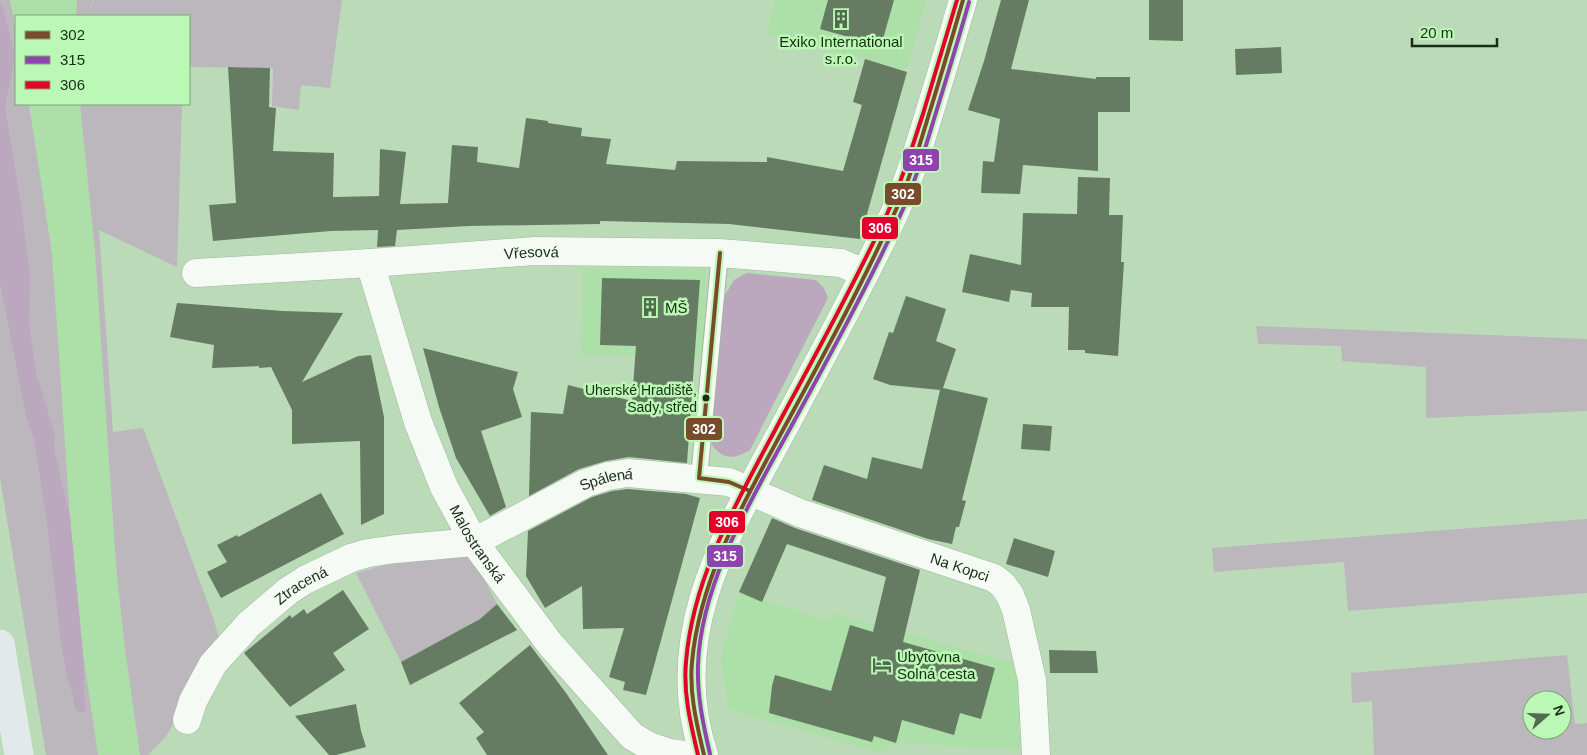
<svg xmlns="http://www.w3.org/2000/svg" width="1587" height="755" font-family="Arial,sans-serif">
	<rect width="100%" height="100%" fill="#bbdbb8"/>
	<!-- built -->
	<path fill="#addfa8" d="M10,0H77L76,16H16V30Z
		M775,0H927L906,70L767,34Z
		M29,104H80L95,251L116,565L125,649L140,755H98L83,654L62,413L52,254Z
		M582,268L706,269L703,356H581Z
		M739,592L828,621L831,611L837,614L1021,665L1029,750L896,743L880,753L728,709L721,656Z"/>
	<!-- green -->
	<path fill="#bcb6bd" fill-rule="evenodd" d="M0,0H10L16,30V104H29L52,254L70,517L83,654L98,755H46L0,478Z
		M77,0H93L90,9L94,0H342L330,88L301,85L299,110L272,106L273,68L189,67V16H76Z
		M80,104H182L177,267L99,230L113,432L143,428L213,617L219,638L178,710L172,726L167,735L148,755H140L125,649L116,565L95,251Z
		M1256,326L1587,339V411L1426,418V367L1342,361L1341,346L1258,344Z
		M1587,519V593L1348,611L1344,562L1214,572L1212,548Z
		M463,554L476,563L497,604L480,619L401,662L356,573L419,556Z
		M1567,655L1575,724L1587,723V755H1374L1372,701L1352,703L1351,673ZM1532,700H1562V730H1532Z"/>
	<!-- forest -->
	<path fill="#bba8bf" d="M0,4L3,9L15,55L5,107L21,205L30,274L29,323L36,372L55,436L54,449L70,517L83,654L85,712H77L74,705L73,695L68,681L62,650L47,523L34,439L26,416L0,283Z
		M747,273L816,280L824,288L828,298L750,450C732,461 721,459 709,441L722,300L734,280Z"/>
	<!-- building -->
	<path fill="#657c63" d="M828,0H894L881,46L820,29Z
		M1001,0H1029L1011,69L1096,79V77H1130V112H1098V171L1023,165L1020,194L981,193L983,161L994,162L1000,119L968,110L984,61Z
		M1149,0H1183V41L1149,40Z
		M1281,47L1282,73L1236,75L1235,49Z
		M865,59L907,72L860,239L729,224L600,221V224L469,226L397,230L395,246L377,247L378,230L331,231L213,241L209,205L236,203L228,67L270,68L269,107L276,108L273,151L334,153L333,197L379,196L380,149L406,152L400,204L448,203L452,145L478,147L477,162L519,168L526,118L548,121V123L582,128L581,136L611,139L606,164L675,170L677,161L767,162V157L843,171L862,105L853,102Z
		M1078,177L1110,178L1109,215H1123L1121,262H1124L1118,356L1085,353V350H1068L1069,307H1031L1032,293L1011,290L1009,302L962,292L970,254L1021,265L1023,213L1077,214Z
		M602,278L700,280L687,463L629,457L606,461L579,469L529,496L531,412L563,414L568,385L632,401L636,346L600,345Z
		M906,296L946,309L936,341L956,349L943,388L988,398L962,500L966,501L959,527H956L952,544L928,539L812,500L824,465L867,479L872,457L922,469L940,390L890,385L873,379L889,332L893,333Z
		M177,303L283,311L343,313L302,382L358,356L371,355L384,417V514L361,525L360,441L292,444V410L271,367L259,368V366L212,368L214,345L170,337Z
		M423,348L518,372L513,389L522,417L481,431L506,507L490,516L456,458L439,407Z
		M1023,424L1052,426L1050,451L1021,449Z
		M628,489L686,494L700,498L646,695L623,690L625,682L609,677L624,628L583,629L582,586L545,608L526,576L528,531L592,497L612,491Z
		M321,493L344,534L221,598L207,572L227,562L217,545L237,535L238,537Z
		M772,518L795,528L920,570L903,642L995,668L981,719L960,713L954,735L902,720L896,743L874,736L872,742L769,713L772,686L775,675L831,691L850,625L873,632L886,577L787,544L762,602L739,592Z
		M1014,538L1055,551L1048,577L1006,564Z
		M343,590L369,629L333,653L345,670L290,707L244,653L290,615L292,618L304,609L307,614Z
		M497,604L517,630L410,685L401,662L480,619Z
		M530,645L566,693L608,755H487L476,738L484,732L459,703Z
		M1049,650L1096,651L1098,673H1050Z
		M356,704L361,731L366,747L336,755H329L295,716Z"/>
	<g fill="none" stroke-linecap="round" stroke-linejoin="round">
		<!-- service casing -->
		<g stroke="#9fb89c" stroke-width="18">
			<path id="service" d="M699,478L720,253"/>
		</g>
		<!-- minor casing -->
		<g stroke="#9fb89c" stroke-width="29">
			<g id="minor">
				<path id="s1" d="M370,263L418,422L444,487L474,542L550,644L632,736L649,746L669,753L684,755"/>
				<path id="s2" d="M196,273L370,263L535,251L720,253L841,263L864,273"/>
				<path id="s3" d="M187,720L193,701L213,664L249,624L288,591L305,580L351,558L368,553L396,549L474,542L586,483L608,476L628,473L729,482L800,513L994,578L1003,585L1010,595L1016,610L1032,680L1036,755"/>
			</g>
		</g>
		<!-- tertiary casing -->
		<g stroke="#9fb89c" stroke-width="29">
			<path id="tertiary" d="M704,755C662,629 733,524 789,418C825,350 862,283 894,214C908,183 918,150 928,117C940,78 952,39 963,0"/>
		</g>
		<!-- primary casing -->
		<g stroke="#e0efdf" stroke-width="29">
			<path id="primary" d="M0,644L19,755"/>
		</g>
		<!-- service -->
		<use href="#service" stroke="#f5faf4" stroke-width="16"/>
		<!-- minor -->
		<use href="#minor" stroke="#f5faf4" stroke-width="28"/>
		<!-- tertiary -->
		<use href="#tertiary" stroke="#f5faf4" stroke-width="28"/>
		<!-- primary -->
		<use href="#primary" stroke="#e1e9ea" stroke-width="28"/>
		<!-- bus-1 casing -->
		<g stroke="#bcf8b5" stroke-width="8">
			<path id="bus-1" d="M720,253L699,478L729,482L750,491
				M704,755C697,725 689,694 692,662C700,577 744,502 784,428C822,358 861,287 894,214C909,182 919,147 929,114C941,76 952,38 963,0"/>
		</g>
		<!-- bus-2 casing -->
		<g stroke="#bcf8b5" stroke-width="8">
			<path id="bus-2" d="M710,754C703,724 697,696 698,665C701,581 753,497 792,425C829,357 866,289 899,218C914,186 924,152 934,119C946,80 958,41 969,2"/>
		</g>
		<!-- bus-3 casing -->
		<g stroke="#bcf8b5" stroke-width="8">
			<path id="bus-3" d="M698,755C691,725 683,694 686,662C693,573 741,495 782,417C818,350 855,283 887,214C902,182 912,147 923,114C934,76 946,38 957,0"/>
		</g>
		<!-- bus-1 -->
		<use href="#bus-1" stroke="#7a4b2a" stroke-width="4"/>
		<!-- bus-2 -->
		<use href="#bus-2" stroke="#8e44ad" stroke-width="4"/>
		<!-- bus-3 -->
		<use href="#bus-3" stroke="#e4002b" stroke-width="4"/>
	</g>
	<!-- icons -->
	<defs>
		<g id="building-bare" transform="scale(1.5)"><path d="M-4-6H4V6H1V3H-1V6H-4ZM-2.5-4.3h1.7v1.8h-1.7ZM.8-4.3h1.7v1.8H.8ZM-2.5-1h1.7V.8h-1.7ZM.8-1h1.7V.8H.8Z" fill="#506b4e" stroke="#bcf8b5" stroke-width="2.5" paint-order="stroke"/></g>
		<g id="hotel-bare" transform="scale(1.5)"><path d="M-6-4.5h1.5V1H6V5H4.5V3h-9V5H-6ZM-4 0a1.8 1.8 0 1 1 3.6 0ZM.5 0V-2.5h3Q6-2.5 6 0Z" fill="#506b4e" stroke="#bcf8b5" stroke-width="2.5" paint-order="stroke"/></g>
	</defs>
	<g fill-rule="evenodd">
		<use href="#building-bare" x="841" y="19"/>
		<use href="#building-bare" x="650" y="307"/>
		<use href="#hotel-bare" x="882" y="665"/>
	</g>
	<!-- markers -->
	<circle fill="#172e15" stroke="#bcf8b5" stroke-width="2" cx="706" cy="398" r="4.5"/>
	<g text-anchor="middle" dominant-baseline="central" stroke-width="5" stroke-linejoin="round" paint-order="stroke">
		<!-- bus labels -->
		<g font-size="14" fill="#172e15" stroke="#bcf8b5" text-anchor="end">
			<text x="697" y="390">Uherské Hradiště,<tspan x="697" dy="17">Sady, střed</tspan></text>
		</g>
		<!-- poi labels -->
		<g font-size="15" fill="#172e15" stroke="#bcf8b5" text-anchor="start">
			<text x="841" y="41" text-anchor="middle">Exiko International<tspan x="841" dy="17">s.r.o.</tspan></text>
			<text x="665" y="307">MŠ</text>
			<text x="897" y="656">Ubytovna<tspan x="897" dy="17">Solná cesta</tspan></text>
		</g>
		<!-- street labels -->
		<g font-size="15" fill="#172e15" stroke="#bcf8b5">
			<text stroke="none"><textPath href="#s2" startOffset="336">Vřesová</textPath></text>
			<text stroke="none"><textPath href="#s3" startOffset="510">Spálená</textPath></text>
			<text stroke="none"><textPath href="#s1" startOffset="302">Malostranská</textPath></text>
			<text stroke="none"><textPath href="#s3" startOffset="880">Na Kopci</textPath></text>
			<text stroke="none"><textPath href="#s3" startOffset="181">Ztracená</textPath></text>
		</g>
	</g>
	<g stroke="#bcf8b5" stroke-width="2">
		<rect x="902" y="148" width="38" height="24" rx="5" fill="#8e44ad"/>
		<rect x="884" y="182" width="38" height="24" rx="5" fill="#7a4b2a"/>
		<rect x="861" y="216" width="38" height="24" rx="5" fill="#e4002b"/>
		<rect x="685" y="417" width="38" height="24" rx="5" fill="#7a4b2a"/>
		<rect x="708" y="510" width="38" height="24" rx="5" fill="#e4002b"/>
		<rect x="706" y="544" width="38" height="24" rx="5" fill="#8e44ad"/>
	</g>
	<g font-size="14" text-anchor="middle" font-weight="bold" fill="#fff">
		<text x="921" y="165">315</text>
		<text x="903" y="199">302</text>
		<text x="880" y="233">306</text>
		<text x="704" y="434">302</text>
		<text x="727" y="527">306</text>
		<text x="725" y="561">315</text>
	</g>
	<!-- legend -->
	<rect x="15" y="15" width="175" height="90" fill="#bcf8b5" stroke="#7aa775"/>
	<rect x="25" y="31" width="25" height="8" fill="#7a4b2a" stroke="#7aa775"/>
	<text x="60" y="40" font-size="15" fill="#172e15">302</text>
	<rect x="25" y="56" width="25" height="8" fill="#8e44ad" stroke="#7aa775"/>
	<text x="60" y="65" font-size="15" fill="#172e15">315</text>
	<rect x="25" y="81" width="25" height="8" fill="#e4002b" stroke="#7aa775"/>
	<text x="60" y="90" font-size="15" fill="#172e15">306</text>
	<!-- north arrow -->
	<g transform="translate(1547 715) rotate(70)"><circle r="24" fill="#bcf8b5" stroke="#7aa775"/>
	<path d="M0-4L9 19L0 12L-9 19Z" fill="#506b4e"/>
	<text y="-8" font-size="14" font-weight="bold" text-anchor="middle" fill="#172e15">N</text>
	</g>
	<!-- scale -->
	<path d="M1412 38v8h85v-8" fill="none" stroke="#172e15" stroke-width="2.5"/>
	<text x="1420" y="38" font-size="15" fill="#172e15" stroke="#bcf8b5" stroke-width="4" paint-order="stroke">20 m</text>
</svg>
